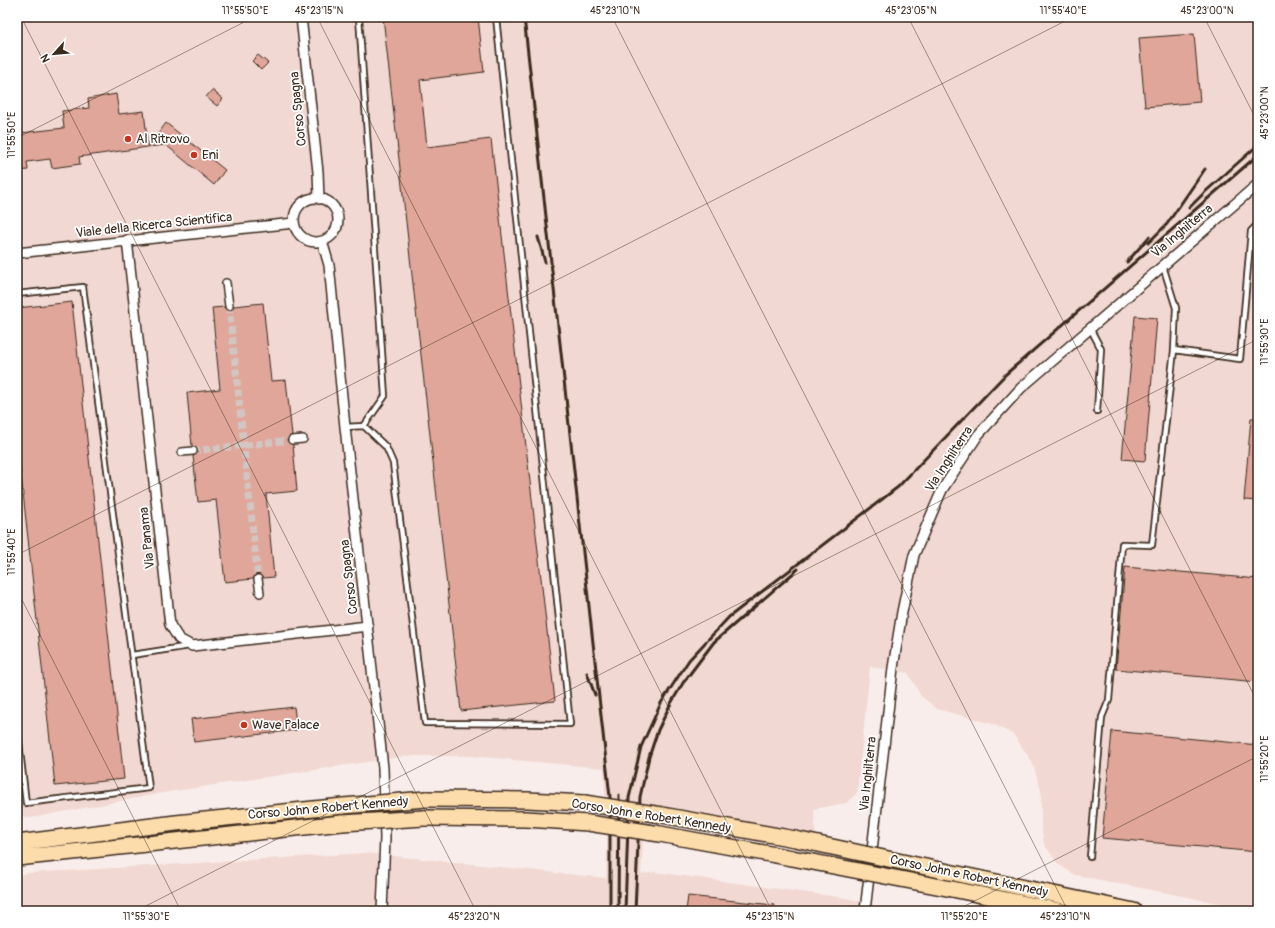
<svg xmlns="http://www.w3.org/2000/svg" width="1275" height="928" font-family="Pangolin,sans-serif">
	<rect width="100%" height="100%" fill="#f9edeb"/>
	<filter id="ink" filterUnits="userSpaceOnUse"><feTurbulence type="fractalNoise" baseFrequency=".025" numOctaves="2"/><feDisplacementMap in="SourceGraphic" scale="8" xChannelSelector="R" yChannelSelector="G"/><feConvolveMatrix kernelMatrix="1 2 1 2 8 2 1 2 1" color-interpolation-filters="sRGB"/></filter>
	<g filter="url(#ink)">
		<!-- built -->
		<path fill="#f1d8d2" d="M17,17H1258V911L1075,875L1058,864L1044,844L1041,827V790L1032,762L1014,735L993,724L937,709L921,696L908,673L870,667L857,793L846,803L814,809L816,840L645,811L641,874L655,872L846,898L897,911H17V875L29,873L365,853L606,878L607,843L604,768L471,756H406L168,792L31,818L17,815Z"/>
		<!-- building -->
		<path fill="#dfa699" stroke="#3b2a1e" d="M383,17H478L484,72L420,80L427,147L491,139L555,701L461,711Z
			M1194,34L1200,102L1145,107L1139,38Z
			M258,55L268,63L261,70L252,61Z
			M212,90L223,99L217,106L206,97Z
			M116,94L119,114L144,111L148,147L79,157L80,164L52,168L50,159L27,162L28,170L17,171V141H22L21,133L64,128L62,111L89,108L88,99Z
			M166,123L225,170L214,185L166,145L148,147Z
			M72,302L124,779L55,786L17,438V308Z
			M263,303L271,381L286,380L292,435L288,438L287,441L293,445L297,491L266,494L274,577L263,578L258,574L255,575L253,579L225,582L216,500L198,502L193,456L197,453L198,450L192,446L187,393L220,389L212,308L224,307L229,311L232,310L234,306Z
			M1135,316L1157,318L1145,461L1122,459Z
			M1251,418H1258V501L1244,500Z
			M1125,567L1258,579V682L1116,669Z
			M294,707L297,730L194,742L191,719Z
			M1112,731L1258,745V852L1102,838Z
			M688,896L774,905V911H686Z"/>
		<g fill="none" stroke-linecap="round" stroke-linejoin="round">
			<!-- pedestrian-tunnel -->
			<path stroke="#d3c6c2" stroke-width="7" stroke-dasharray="7 3.5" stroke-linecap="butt" d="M229,306L258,579
				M193,451L292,440"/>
			<!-- service casing -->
			<g stroke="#3b2a1e" stroke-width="8">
				<path id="service" d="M359,17L385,396L364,426
					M17,294L83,287L149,788L26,803L17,725
					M1090,328L1101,349L1097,411
					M1174,350L1240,359L1251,231L1258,224
					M345,427L364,426L386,447L393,463L425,723L570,724L496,17
					M132,655L190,646
					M1090,857L1102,717L1109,700L1122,544L1152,545L1174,350L1176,308L1163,266"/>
			</g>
			<!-- pedestrian casing -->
			<g stroke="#3b2a1e" stroke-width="10">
				<path id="pedestrian" d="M226,283L229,306
					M292,440L303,439
					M182,452L193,451
					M258,579L260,593"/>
			</g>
			<!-- minor casing -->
			<g stroke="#3b2a1e" stroke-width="12">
				<path id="minor" d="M301,17L318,172L319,199
					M294 220a22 22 0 1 1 44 0a22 22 0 1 1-44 0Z
					M127,240L170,625L179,639L192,646L368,626
					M322,241L329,265L345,427L383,768L385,838L382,911
					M17,253L294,223
					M865,911L893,668L902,612L914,555L942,490L978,435L1021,388L1258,184"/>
			</g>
			<!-- trunk casing -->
			<g stroke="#3b2a1e" stroke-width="18">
				<path id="trunk" d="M426,799L528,800L584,803
					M662,815L795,839
					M424,818L526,819L588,823
					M660,834L792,858
					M17,843L176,823L343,806
					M17,858L342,823
					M949,872L1134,911
					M952,889L1060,911"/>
			</g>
			<!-- service -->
			<use href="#service" stroke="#fff" stroke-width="4.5"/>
			<!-- pedestrian -->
			<use href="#pedestrian" stroke="#fff" stroke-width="7"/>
			<!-- minor -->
			<use href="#minor" stroke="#fff" stroke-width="9"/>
			<!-- trunk -->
			<use href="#trunk" stroke="#fddcac" stroke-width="15"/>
			<!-- rail -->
			<path stroke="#3b2a1e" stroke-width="3" d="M524,17L610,797V911
				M1189,208L1205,192L1258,145
				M538,237L545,262
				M1148,243L1167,224L1205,169
				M1127,262L1149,237
				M587,673L595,695
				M618,911L619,795
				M625,911L629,798L641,747L661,703L689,660L729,617L898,487L1006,374L1258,155
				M635,911L640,797L649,757L658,730L670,705L683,683L714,642L798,569"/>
			<!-- trunk-bridge casing -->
			<g stroke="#3b2a1e" stroke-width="18" stroke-linecap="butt">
				<path id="trunk-bridge" d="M584,803L662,815
					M343,806L426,799
					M342,823L424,818
					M588,823L660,834
					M795,839L949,872
					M792,858L952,889"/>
			</g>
			<!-- trunk-bridge -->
			<use href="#trunk-bridge" stroke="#fddcac" stroke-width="15"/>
		</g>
	</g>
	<!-- ticks -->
	<path fill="none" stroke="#3b2a1e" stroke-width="1" stroke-opacity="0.45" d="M21,17L476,911M317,17L772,911M612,17L1068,911M908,17L1258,703M1204,17L1258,123M17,138L254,17M17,555L1073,17M17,590L181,911M136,911L1258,339M955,911L1258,756"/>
	<!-- markers -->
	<g fill="#c8321e" stroke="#fff" stroke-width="1.5">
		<circle cx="128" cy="139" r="4"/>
		<circle cx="194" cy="155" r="4"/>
		<circle cx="244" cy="725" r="4"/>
	</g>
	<g text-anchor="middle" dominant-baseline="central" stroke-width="3.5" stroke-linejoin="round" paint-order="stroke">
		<!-- street labels -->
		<g font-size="13" fill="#3b2a1e" stroke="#fff">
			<text transform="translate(298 109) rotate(-96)">Corso Spagna</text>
			<text transform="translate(154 225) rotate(-6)">Viale della Ricerca Scientifica</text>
			<text transform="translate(1182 231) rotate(-40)">Via Inghilterra</text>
			<text transform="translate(949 459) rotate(-57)">Via Inghilterra</text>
			<text transform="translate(147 538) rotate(-96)">Via Panama</text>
			<text transform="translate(349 577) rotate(-97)">Corso Spagna</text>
			<text transform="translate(868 774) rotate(-84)">Via Inghilterra</text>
			<text transform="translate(328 808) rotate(-5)">Corso John e Robert Kennedy</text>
			<text transform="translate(651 816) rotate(9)">Corso John e Robert Kennedy</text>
			<text transform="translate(969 876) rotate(12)">Corso John e Robert Kennedy</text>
		</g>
		<!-- poi labels -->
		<g font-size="13" fill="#3b2a1e" stroke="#fff" text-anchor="start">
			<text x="136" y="139">Al Ritrovo</text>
			<text x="202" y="155">Eni</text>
			<text x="252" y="725">Wave Palace</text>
		</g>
	</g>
	<!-- margin -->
	<rect width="1275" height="928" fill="none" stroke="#fff" stroke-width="44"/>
	<!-- north arrow -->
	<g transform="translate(54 54) rotate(243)" stroke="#ffffff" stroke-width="3" paint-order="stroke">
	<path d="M0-3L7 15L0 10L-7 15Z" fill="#3b2a1e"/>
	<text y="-6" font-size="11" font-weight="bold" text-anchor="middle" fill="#3b2a1e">N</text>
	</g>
	<rect x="22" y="22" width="1231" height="884" fill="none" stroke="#3b2a1e" stroke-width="1.5"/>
	<g font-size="10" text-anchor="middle" fill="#3b2a1e">
		<text x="245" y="14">11°55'50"E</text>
		<text x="319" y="14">45°23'15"N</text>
		<text x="615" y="14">45°23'10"N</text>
		<text x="911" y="14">45°23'05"N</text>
		<text x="1063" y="14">11°55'40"E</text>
		<text x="1207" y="14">45°23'00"N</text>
		<text transform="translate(1264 113) rotate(-90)" y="4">45°23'00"N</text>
		<text transform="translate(11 135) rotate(-90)" y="4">11°55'50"E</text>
		<text transform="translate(1264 342) rotate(-90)" y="4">11°55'30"E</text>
		<text transform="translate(11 552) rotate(-90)" y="4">11°55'40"E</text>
		<text transform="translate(1264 759) rotate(-90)" y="4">11°55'20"E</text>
		<text x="146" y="920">11°55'30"E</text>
		<text x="474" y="920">45°23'20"N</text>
		<text x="770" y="920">45°23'15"N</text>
		<text x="964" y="920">11°55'20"E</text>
		<text x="1065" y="920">45°23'10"N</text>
	</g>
</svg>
